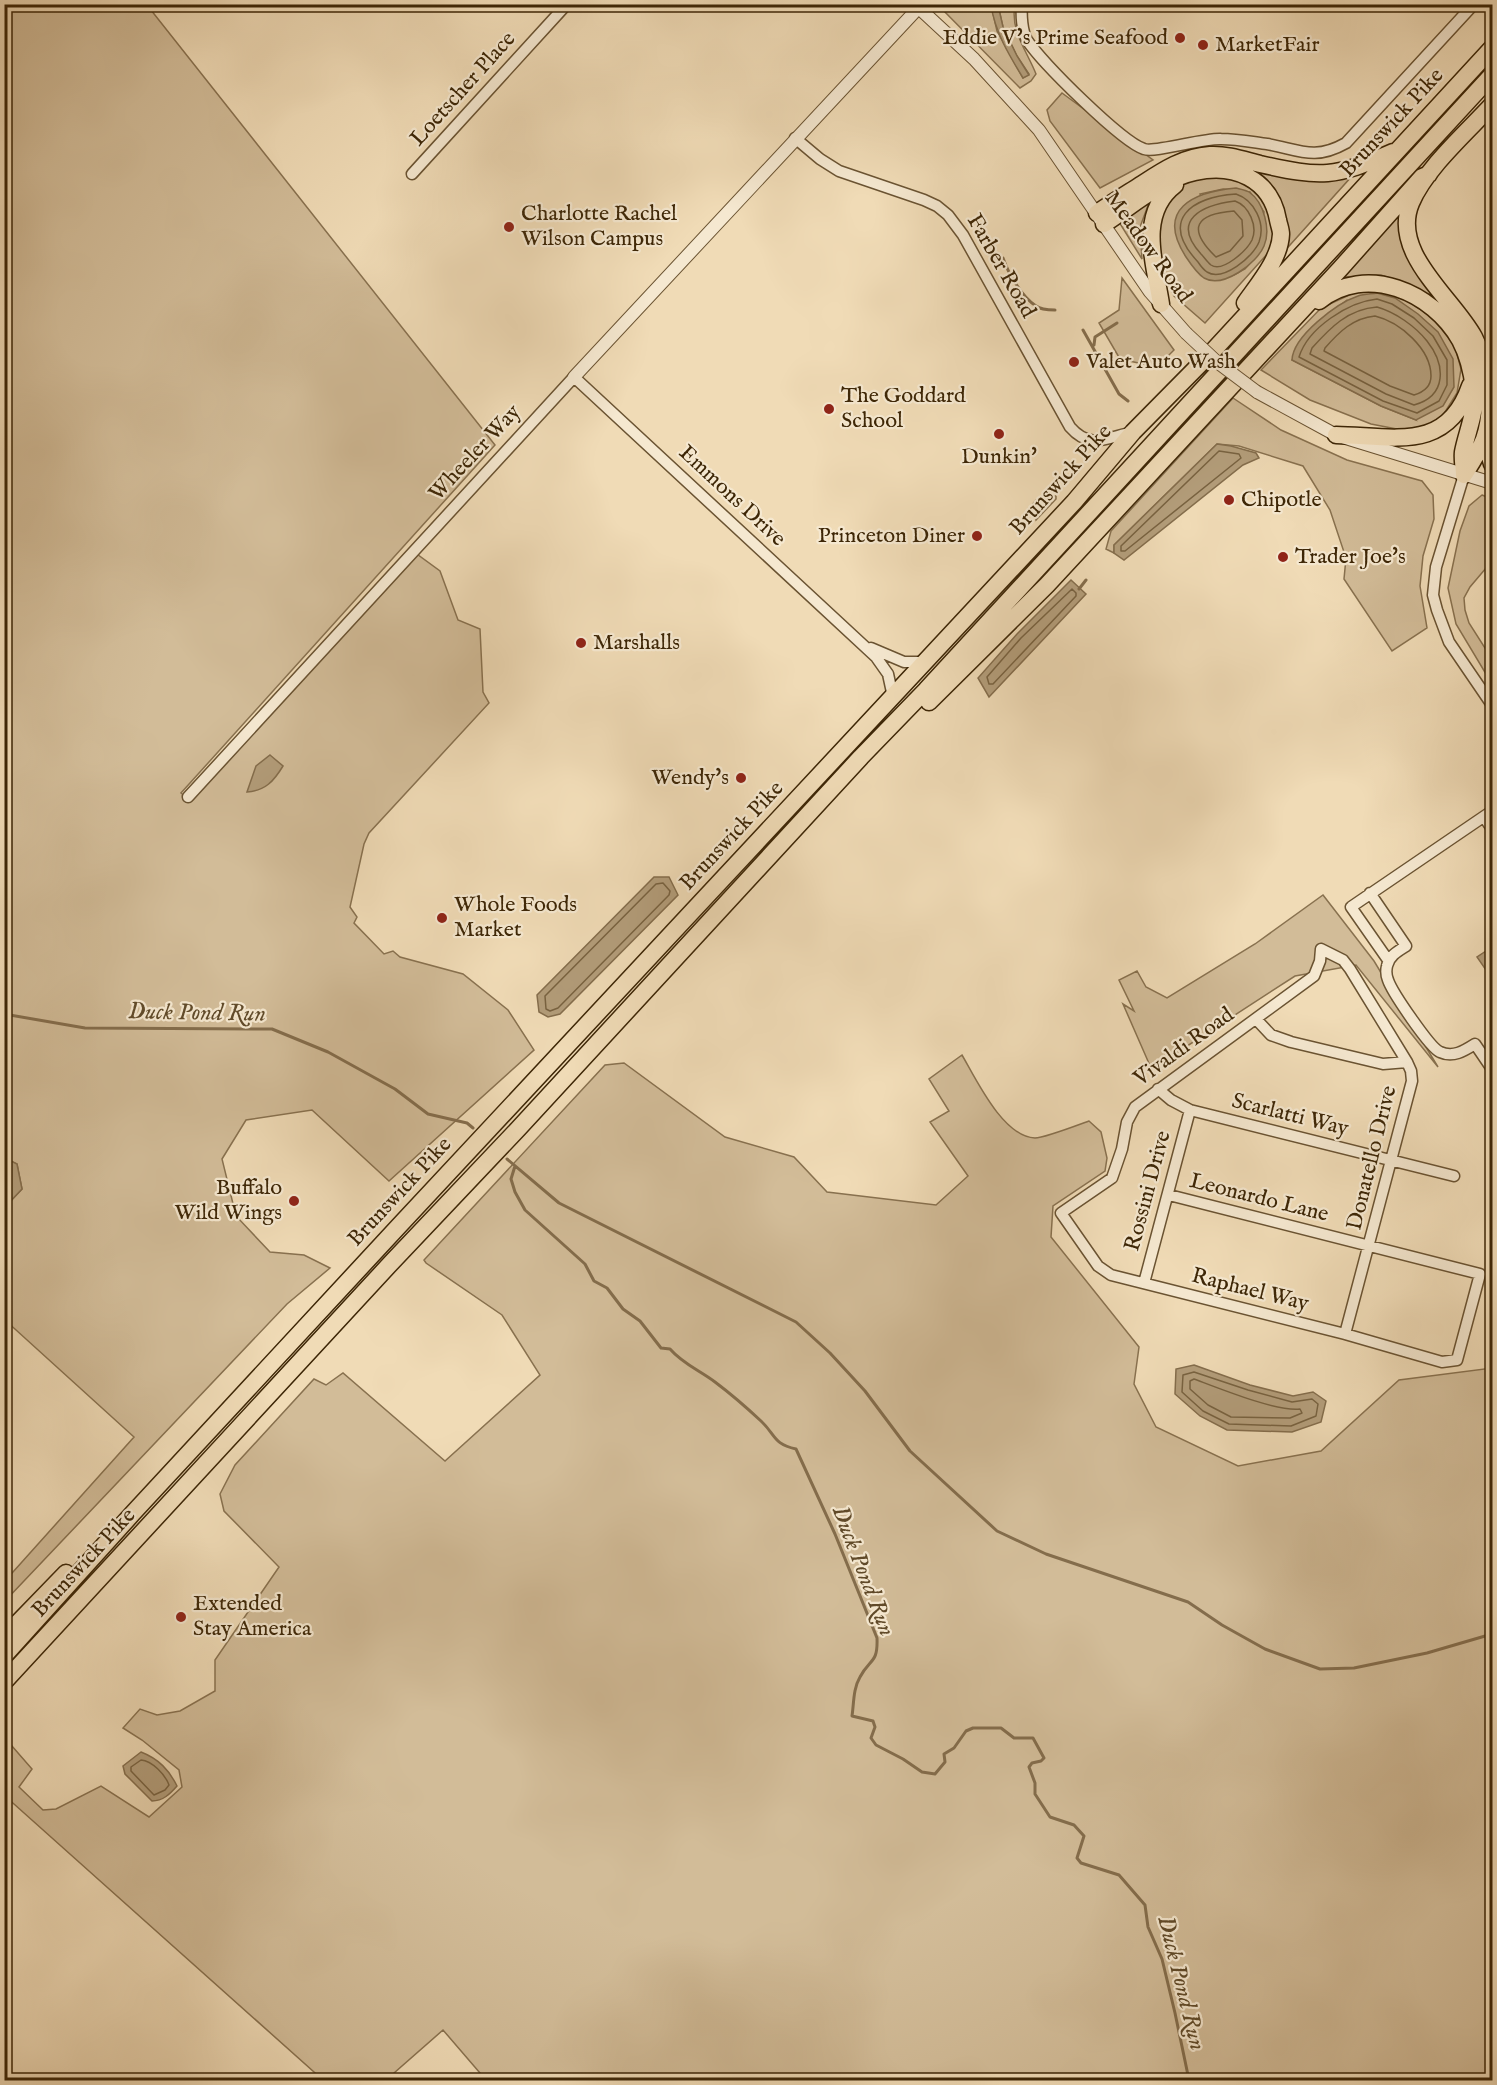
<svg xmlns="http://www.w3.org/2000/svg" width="1497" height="2085" font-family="'IM FELL English',serif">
	<rect width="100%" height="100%" fill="#f0dbb6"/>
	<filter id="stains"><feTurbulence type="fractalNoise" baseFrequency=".00333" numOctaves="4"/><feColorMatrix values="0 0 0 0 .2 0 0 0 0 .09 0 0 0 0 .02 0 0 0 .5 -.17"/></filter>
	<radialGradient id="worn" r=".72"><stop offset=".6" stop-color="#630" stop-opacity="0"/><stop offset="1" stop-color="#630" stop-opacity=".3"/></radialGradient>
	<!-- green -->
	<path fill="#d2bc98" stroke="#88714f" stroke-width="1.5" fill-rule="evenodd" d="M5,5H147L495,445L181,793L187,798L414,552L440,571L458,620L480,629L483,692L489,703L369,833L364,844L350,907L357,917L354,923L384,954L393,951L400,957L463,974L508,1010L534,1050L389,1181L312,1110L246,1120L222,1159L236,1216L270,1252L304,1255L330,1268L287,1304L5,1601L4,1582L134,1437L5,1320V1207L22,1189L17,1164L4,1158Z
		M938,5H991L997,31L1023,78L1029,74L1017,56L1003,27L998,5H1015C1010,31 1027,51 1036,74L1031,81L1020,88Z
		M1062,93L1153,160L1100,188L1050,121L1047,110Z
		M1249,166L1352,176L1281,255L1284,214L1274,188Z
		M1217,171L1265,194L1276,223L1269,252L1205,323L1174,296L1161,269L1157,223L1166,198L1191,176ZM1223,189L1250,192L1264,212L1254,259L1245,269L1234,275L1200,194Z
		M1150,200L1140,227L1142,259L1119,222Z
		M1401,210L1438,301L1407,284L1381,275L1343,277Z
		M1122,278L1174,350L1157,367L1120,359L1099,323L1119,310Z
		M1389,289L1432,317L1455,346L1461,369L1457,393L1440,420L1412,432L1371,424L1310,400L1261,370L1321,308L1360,290ZM1347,300L1416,420L1381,406L1292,360L1320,320Z
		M1233,398L1281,430L1347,460L1422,481L1433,495L1434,519L1423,556L1420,586L1427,628L1392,651L1344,579L1346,558L1330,510L1303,466L1239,446L1217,444L1114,545V553L1106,549L1111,531Z
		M1046,494L1056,496V499L1036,520L1032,505L1036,500Z
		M1482,495L1492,499V561L1470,587L1464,598L1465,610L1469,623L1492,659V684L1456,624L1448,588L1460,531L1469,506Z
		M1323,895L1374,961L1438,1067L1356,965L1295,976L1164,1061L1151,1068L1123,1004L1134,1011L1119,980L1137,971L1146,987L1167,998L1255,944Z
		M962,1055C976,1079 1003,1137 1035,1138C1044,1138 1078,1125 1089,1121L1101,1132L1107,1158L1105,1171L1053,1206L1051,1237L1139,1347L1134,1384L1156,1427L1238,1466L1321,1451L1399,1380L1492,1368V2080H486L443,2030L386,2080H323L5,1796V1738L32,1769L19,1787L43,1810L56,1809L101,1786L149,1817L182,1787L179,1770L142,1740L123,1728L140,1709L157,1715L180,1711L215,1691V1660L279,1567L224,1511L220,1494L235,1465L314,1379L326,1385L343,1373L445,1461L540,1375L502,1315L426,1263L424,1260L605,1065L624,1063L725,1137L794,1157L827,1192L936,1205L968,1176L930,1122L949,1111L929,1079Z"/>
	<!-- water -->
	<path fill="#b39d7a" stroke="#846d4c" stroke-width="1.5" d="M991,5H998L1003,27L1017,56L1029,75L1023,78C1009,55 995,32 991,5Z
		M1236,188C1240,189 1246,190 1249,192C1264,202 1271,230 1264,246C1257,263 1223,289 1204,278C1198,274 1190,263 1186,257C1155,209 1193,192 1236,188Z
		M1377,293L1395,298L1418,314L1438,332L1453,359L1454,387L1443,406L1416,420L1381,406L1292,360C1293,336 1337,303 1358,296C1364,294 1371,294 1377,293Z
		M1217,444L1231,446L1256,453L1259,458L1243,465L1124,560L1114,553V545Z
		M1071,580L1086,594L989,697L978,678L1017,634Z
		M270,755L283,766C274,781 265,791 247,792L256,766Z
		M654,877H669L678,895L560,1014L548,1017L539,1012L537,995Z
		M1486,951L1489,952L1492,960V970L1488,973L1477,957Z
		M5,1158L17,1164L22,1189L5,1207Z
		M1194,1365L1250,1385L1293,1396L1313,1392L1326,1401L1321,1422L1292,1432L1227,1430L1200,1416L1175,1394L1176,1369Z
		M141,1752C159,1759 169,1770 177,1786C170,1794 163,1801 152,1801L125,1774L123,1766Z"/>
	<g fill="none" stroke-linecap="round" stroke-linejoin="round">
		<!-- shore -->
		<path stroke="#786240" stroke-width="1.5" d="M1236,194C1254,200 1266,223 1259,242C1253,257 1223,282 1207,272C1204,270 1200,265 1198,262C1159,220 1191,197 1236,194Z
			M1235,201C1249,206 1258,226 1252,240C1247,250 1223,273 1211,265C1207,262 1204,257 1201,254C1170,220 1202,205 1235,201Z
			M1234,211L1242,220L1243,236L1230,251L1216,257C1186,228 1196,214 1234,211Z
			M1377,299L1392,304L1414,318L1433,336L1447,360V385L1439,401L1417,413L1383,401L1299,357C1308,328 1348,302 1377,299Z
			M1377,307C1395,312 1415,326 1427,341C1446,365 1447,396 1414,405L1386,394L1310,354L1312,348C1330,328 1348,309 1377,307Z
			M1375,316C1400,322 1431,349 1431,376C1431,387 1424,392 1414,395L1390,386L1324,351L1325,348C1339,332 1353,318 1375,316Z
			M1219,451L1239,454L1241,458L1125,551H1121V546Z
			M1072,589L1076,593V596L993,684H989L987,677L1021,638Z
			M663,883L670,891L669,895L558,1008L550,1011L546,1009L545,996L656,884Z
			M1194,1372L1248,1390L1292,1402L1312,1399L1318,1404L1316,1416L1291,1426L1229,1424L1203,1411L1182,1392L1183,1375Z
			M1194,1379C1218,1388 1277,1412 1300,1409L1302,1413L1290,1418L1231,1417L1208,1405L1190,1389V1381Z
			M141,1760C152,1761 165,1774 169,1785L165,1790L154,1795L131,1771V1767Z"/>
		<!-- stream -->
		<path stroke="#846d4c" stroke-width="3" d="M1003,258C1008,273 1022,297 1036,306C1041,310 1049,310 1055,310
			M1083,330L1119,394L1128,401
			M1094,345L1095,337L1117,323
			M1079,589L1086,580
			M4,1014L85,1028L272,1029L328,1052L395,1089L428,1114L467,1123L473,1128
			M507,1159L559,1203L796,1322L830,1353L865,1391L910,1451L997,1531L1046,1554L1188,1602L1222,1625L1265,1649L1320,1669L1354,1668L1427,1653L1492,1634
			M515,1166L511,1179L515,1192L525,1210L585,1264L594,1281L607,1288L623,1309L640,1321L661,1348L670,1349C683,1364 699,1370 715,1382C731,1394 746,1407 761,1421C776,1435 773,1444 796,1449L835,1534L877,1638C878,1664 870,1658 860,1677C853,1689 854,1703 852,1716L873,1721L875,1727L871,1738L876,1745L903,1759L922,1772L935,1774L945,1762L944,1754L954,1748L966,1731L973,1728H1001L1014,1738H1033L1044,1758L1041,1761L1032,1763L1029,1767L1035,1783V1794L1050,1817L1074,1825L1084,1836L1077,1858L1081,1863L1119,1875L1145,1905L1148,1927L1162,1959L1175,2013L1189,2080"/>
		<!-- minor casing -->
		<g stroke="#6a5332" stroke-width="13">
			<path id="minor" d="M1022,4C1021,15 1022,31 1027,40C1041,62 1122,142 1144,149C1155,153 1203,138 1221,139C1236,139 1252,142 1267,144C1300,150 1314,161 1346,143L1474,4
				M795,138L820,159L839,171L924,200L937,206L948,215L963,235L1070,427C1090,450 1106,438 1133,432
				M412,174L567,4
				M1464,475L1436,567L1433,595L1437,610L1449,642L1492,705
				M871,648L904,662H924
				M188,797L574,377L876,657L888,674L893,697
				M1484,817L1492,829
				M1370,893L1406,946C1398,951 1389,956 1387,966C1386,970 1386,975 1388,980C1392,992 1430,1048 1440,1052C1453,1058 1464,1051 1475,1044L1492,1069
				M1388,960L1351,907L1492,811
				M1256,1019L1271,1035L1291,1042L1383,1064L1407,1062
				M1158,1089L1171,1100L1190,1110L1454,1176
				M1169,1195L1480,1274L1457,1360L1442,1362L1345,1334L1111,1275L1098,1266L1061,1213L1112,1178L1122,1149L1127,1122L1135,1107L1314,976L1320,961L1321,949L1343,960L1350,969L1407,1062L1411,1071L1412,1081L1345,1334
				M1144,1283L1190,1110"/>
		</g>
		<!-- tertiary casing -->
		<g stroke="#6a5332" stroke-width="14">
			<path id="tertiary" d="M919,8L974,59L1039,130L1150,292L1186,333
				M574,377L922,4
				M1257,392L1336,435L1492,483"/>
		</g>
		<!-- trunk casing -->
		<g stroke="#3d2606" stroke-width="19">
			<path id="trunk" d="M1097,213C1111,203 1125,195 1139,186C1162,171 1182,157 1210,155C1227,154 1244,160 1260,164C1322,178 1334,178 1393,152
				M1104,224C1132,206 1162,179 1195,172C1234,163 1271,179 1278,220C1279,225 1281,230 1281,234C1280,259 1259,283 1245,303
				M1319,301C1366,263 1433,292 1460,340C1468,355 1472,372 1474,389C1477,411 1467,431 1463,452C1462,459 1464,468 1464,475
				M1161,304C1155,265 1137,214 1175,185
				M1336,435C1393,436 1447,453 1470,386
				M1485,438L1492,464
				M1464,475C1471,464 1479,452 1484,439C1495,409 1489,366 1474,337C1453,298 1390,253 1411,203C1425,169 1467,132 1492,105
				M929,702L1047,585L1340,269L1422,177L1429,174
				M4,1637L66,1573
				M4,1656L133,1513L397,1228L1074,502L1133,432L1211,353L1492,48
				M4,1682L391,1263L518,1129L861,757L926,690L1492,75"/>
		</g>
		<!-- minor -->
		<use href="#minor" stroke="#f5e8d0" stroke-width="10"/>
		<!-- tertiary -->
		<use href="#tertiary" stroke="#f5e8d0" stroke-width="12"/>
		<!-- trunk -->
		<use href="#trunk" stroke="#f0dbb6" stroke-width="16"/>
		<!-- tertiary-bridge casing -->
		<g stroke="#6a5332" stroke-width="14" stroke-linecap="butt">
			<path id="tertiary-bridge" d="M1186,333L1217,362L1257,392"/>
		</g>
		<!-- tertiary-bridge -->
		<use href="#tertiary-bridge" stroke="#f5e8d0" stroke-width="12"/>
	</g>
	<!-- markers -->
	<g fill="#8f2418" stroke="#f5e8d0" stroke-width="2">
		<circle cx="1180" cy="38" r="6"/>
		<circle cx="1203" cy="45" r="6"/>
		<circle cx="509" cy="227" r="6"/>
		<circle cx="1074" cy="362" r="6"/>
		<circle cx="829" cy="409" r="6"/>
		<circle cx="999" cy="434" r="6"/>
		<circle cx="1229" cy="500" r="6"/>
		<circle cx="977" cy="536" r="6"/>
		<circle cx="1283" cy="557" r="6"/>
		<circle cx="581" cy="643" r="6"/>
		<circle cx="741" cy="778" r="6"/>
		<circle cx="442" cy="918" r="6"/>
		<circle cx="294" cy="1201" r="6"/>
		<circle cx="181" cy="1617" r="6"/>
	</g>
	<g text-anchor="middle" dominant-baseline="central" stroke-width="4.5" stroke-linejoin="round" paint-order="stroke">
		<!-- poi labels -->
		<g font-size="22" fill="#3d2606" stroke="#f5e8d0" text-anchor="start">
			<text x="1168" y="38" text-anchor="end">Eddie V's Prime Seafood</text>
			<text x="1215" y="45">MarketFair</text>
			<text x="521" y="214">Charlotte Rachel<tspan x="521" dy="25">Wilson Campus</tspan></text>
			<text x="1086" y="362">Valet Auto Wash</text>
			<text x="841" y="396">The Goddard<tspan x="841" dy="25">School</tspan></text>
			<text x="999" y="457" text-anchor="middle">Dunkin'</text>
			<text x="1241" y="500">Chipotle</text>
			<text x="965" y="536" text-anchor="end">Princeton Diner</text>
			<text x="1295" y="557">Trader Joe's</text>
			<text x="593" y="643">Marshalls</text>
			<text x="729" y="778" text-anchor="end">Wendy's</text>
			<text x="454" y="905">Whole Foods<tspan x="454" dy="25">Market</tspan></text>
			<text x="282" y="1188" text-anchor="end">Buffalo<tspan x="282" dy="25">Wild Wings</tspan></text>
			<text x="193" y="1604">Extended<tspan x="193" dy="25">Stay America</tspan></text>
		</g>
		<!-- street labels -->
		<g font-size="22" fill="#3d2606" stroke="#f5e8d0">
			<text transform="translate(463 89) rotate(-48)">Loetscher Place</text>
			<text transform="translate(1392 123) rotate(-47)">Brunswick Pike</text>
			<text transform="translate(1148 247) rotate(54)">Meadow Road</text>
			<text transform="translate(1001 266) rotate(60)">Farber Road</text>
			<text transform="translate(475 453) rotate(-47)">Wheeler Way</text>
			<text transform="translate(1061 480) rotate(-48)">Brunswick Pike</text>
			<text transform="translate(732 496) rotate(43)">Emmons Drive</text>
			<text transform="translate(732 836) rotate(-47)">Brunswick Pike</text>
			<text transform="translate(1184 1047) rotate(-36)">Vivaldi Road</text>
			<text transform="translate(1290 1115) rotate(14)">Scarlatti Way</text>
			<text transform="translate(1372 1158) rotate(-76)">Donatello Drive</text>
			<text transform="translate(1148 1191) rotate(-75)">Rossini Drive</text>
			<text transform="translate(400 1192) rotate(-47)">Brunswick Pike</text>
			<text transform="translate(1259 1198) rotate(14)">Leonardo Lane</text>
			<text transform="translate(1250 1290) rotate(14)">Raphael Way</text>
			<text transform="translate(84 1563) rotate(-47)">Brunswick Pike</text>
		</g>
		<!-- water labels -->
		<g font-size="24" font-style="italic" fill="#604a29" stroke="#f5e8d0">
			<text transform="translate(197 1013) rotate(1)">Duck Pond Run</text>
			<text transform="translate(863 1571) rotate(69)">Duck Pond Run</text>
			<text transform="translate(1181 1983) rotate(76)">Duck Pond Run</text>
		</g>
	</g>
	<!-- margin -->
	<rect width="1497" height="2085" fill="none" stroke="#f0dbb6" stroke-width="24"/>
	<rect x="6" y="6" width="1485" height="2073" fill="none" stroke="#3d2606" stroke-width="3"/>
	<rect x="12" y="12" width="1473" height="2061" fill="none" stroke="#3d2606" stroke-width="1.5"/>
	<rect width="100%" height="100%" filter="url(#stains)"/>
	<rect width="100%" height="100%" fill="url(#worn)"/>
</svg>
